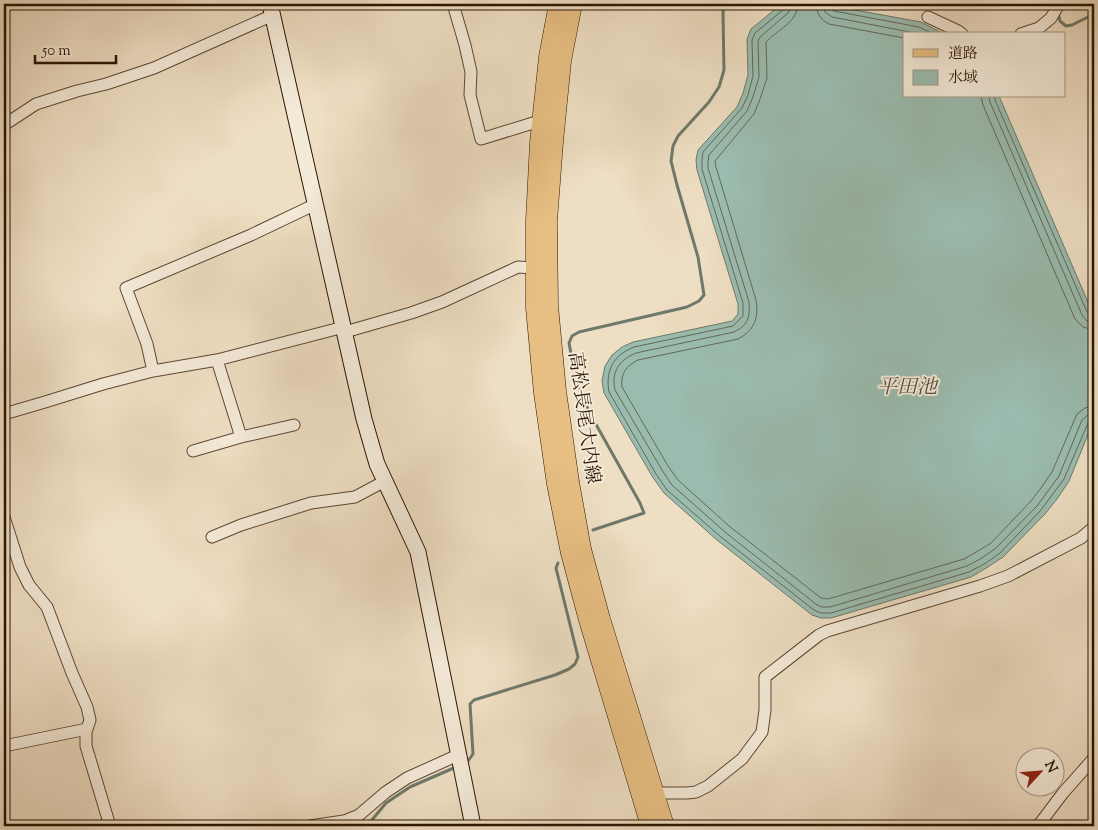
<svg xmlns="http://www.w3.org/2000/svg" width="1098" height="830" font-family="'Sorts Mill Goudy','Noto Serif JP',serif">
	<rect width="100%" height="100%" fill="#eedec3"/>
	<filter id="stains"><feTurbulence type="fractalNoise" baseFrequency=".004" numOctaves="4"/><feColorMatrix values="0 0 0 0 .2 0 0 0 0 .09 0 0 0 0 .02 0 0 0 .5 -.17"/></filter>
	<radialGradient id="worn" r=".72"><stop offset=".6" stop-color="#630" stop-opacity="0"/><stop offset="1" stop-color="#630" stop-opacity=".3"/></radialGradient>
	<!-- water -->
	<path fill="#9abcaf" stroke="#6e796a" d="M786,4H822L921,22L944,34H904V96H999L1094,316V420L1069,481L1057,499L1045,514L1003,557L988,567L971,577L831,618H821L812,615L717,540L664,493L652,476L604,393L602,381L605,366L612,355L622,347L633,342L732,321L738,314V304L697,170L696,160L698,150L737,107L743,93L748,75L747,39L751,29L779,6Z"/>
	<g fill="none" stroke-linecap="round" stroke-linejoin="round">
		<!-- shore -->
		<path stroke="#626859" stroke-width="1" d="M785,4L783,10L755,33L752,40L753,76L748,95L742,108L703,152L702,160V169L743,303V316L733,326L634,347C614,355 605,370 609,392L656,474L667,490L721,537L814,610L821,613H831L969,572L986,563L1000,553L1041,510L1064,479L1088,423L1090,421L1094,420
			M791,4L790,9L788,13L760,37L758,41L759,77L753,97L747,111L709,155L708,161V168L749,302C750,316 749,325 734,332L636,353C619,360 611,372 615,390L662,470L672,485L725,532L817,605L822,607H830L967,566L982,558L996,548L1037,506L1059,476L1082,420L1088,415L1094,414
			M798,4C798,22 777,30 766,42L767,78L760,99L754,114L715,161L716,167L756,300C759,317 755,330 738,339L638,360C627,365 620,374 622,387L668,466L678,480L729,526L821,598L828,599L964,559L978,551L991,543L1031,501L1041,488L1052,472L1077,414L1085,408L1094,406
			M816,4C816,13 821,20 829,24L904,38
			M823,4L825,12L832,17L920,34
			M830,4V8L834,11L919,27L934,34
			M981,96L983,105L1075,319L1083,327L1094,330
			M989,96L990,102L1082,315L1087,321L1094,322
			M995,96V100L1087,312L1090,315L1094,316"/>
		<!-- stream -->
		<path stroke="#6e796a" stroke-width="3" d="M1058,12L1060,21L1066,26L1072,25L1094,14
			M593,530L644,513L640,503L593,419L585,403L575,375L569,343L572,336L579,332L687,307L699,301L704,295L698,257L677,185L671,161L673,146L678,136L709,102L719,87L724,70L723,13L724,4
			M464,763L468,761L473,754L470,704L474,700L555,675L569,669L575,664L578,657L556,568L558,563
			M367,826L386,803L410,787L456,767"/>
		<!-- street casing -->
		<g stroke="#5c4733" stroke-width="13">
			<path id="street" d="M453,4L465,45L471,72L470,95L481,139L533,123L541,121
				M928,17L958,31L962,34
				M1021,34L1039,28L1051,18L1059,4
				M4,125L36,104L77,91L106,84L154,68L273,15
				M345,332L411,313L442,302L518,267L535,268
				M217,360L241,437
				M153,371L147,344L126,288L251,235L316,204
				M4,414L45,402L103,384L153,371L217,360L344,327
				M193,451L241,437L294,425
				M4,517L20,567L29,585L47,607L72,673L87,707L90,720L86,732V746L110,826
				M212,537L241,525L311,503L355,497L385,481
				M4,746L87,729
				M650,793H687L696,792L708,786L742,759L762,732L765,710V677L819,635L827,631L980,586L1008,576L1081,538L1094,527
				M310,826L344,821L359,815L386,792L407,778L458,755
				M1038,826L1063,793L1094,758"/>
		</g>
		<!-- secondary casing -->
		<g stroke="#2b1503" stroke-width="17">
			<path id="secondary" d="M270,4L364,419L377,464L418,552L473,826"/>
		</g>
		<!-- primary casing -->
		<g stroke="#2b1503" stroke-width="19">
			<path id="primary" d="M558,4L548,57L539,143L535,220V308L543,393L556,484L570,553L588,620L650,826
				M573,4L562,61L554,142L548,221L549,306L557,391L570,482L582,549L601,619L665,826"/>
		</g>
		<!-- street -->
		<use href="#street" stroke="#f4ead8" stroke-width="11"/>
		<!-- secondary -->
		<use href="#secondary" stroke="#f4ead8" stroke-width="15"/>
		<!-- primary -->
		<use href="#primary" stroke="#e7bf82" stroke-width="18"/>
	</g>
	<g text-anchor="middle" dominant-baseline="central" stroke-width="4" stroke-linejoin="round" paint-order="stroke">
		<!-- street labels -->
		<g font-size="19" fill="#2b1503" stroke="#f4ead8">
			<text transform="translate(583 418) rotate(82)">高松長尾大内線</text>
		</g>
		<!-- water labels -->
		<g font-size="20" font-style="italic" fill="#524f3f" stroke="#f4ead8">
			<text x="907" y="388">平田池</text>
		</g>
	</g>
	<!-- margin -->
	<rect width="1098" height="830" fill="none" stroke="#eedec3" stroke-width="20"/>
	<rect x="5" y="5" width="1088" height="820" fill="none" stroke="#2b1503" stroke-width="2.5"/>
	<rect x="10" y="10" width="1078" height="810" fill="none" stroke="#2b1503"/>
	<!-- legend -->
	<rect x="903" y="32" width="162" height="65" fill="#f4ead8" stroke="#a49583"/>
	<rect x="913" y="49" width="25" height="8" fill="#e7bf82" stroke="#a49583"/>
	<text x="948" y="58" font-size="15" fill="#2b1503">道路</text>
	<rect x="913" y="70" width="25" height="15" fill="#9abcaf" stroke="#a49583"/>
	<text x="948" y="82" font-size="15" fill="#2b1503">水域</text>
	<!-- north arrow -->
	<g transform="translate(1040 772) rotate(64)"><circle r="24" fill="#f4ead8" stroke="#a49583"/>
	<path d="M0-4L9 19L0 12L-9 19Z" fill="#8f2418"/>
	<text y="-8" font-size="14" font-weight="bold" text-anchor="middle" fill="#2b1503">N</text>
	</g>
	<!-- scale -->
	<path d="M35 55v8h81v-8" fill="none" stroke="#2b1503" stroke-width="2.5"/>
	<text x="42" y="55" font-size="15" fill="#2b1503" stroke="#f4ead8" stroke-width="4" paint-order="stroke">50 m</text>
	<rect width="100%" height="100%" filter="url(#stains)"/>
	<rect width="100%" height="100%" fill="url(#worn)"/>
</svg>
